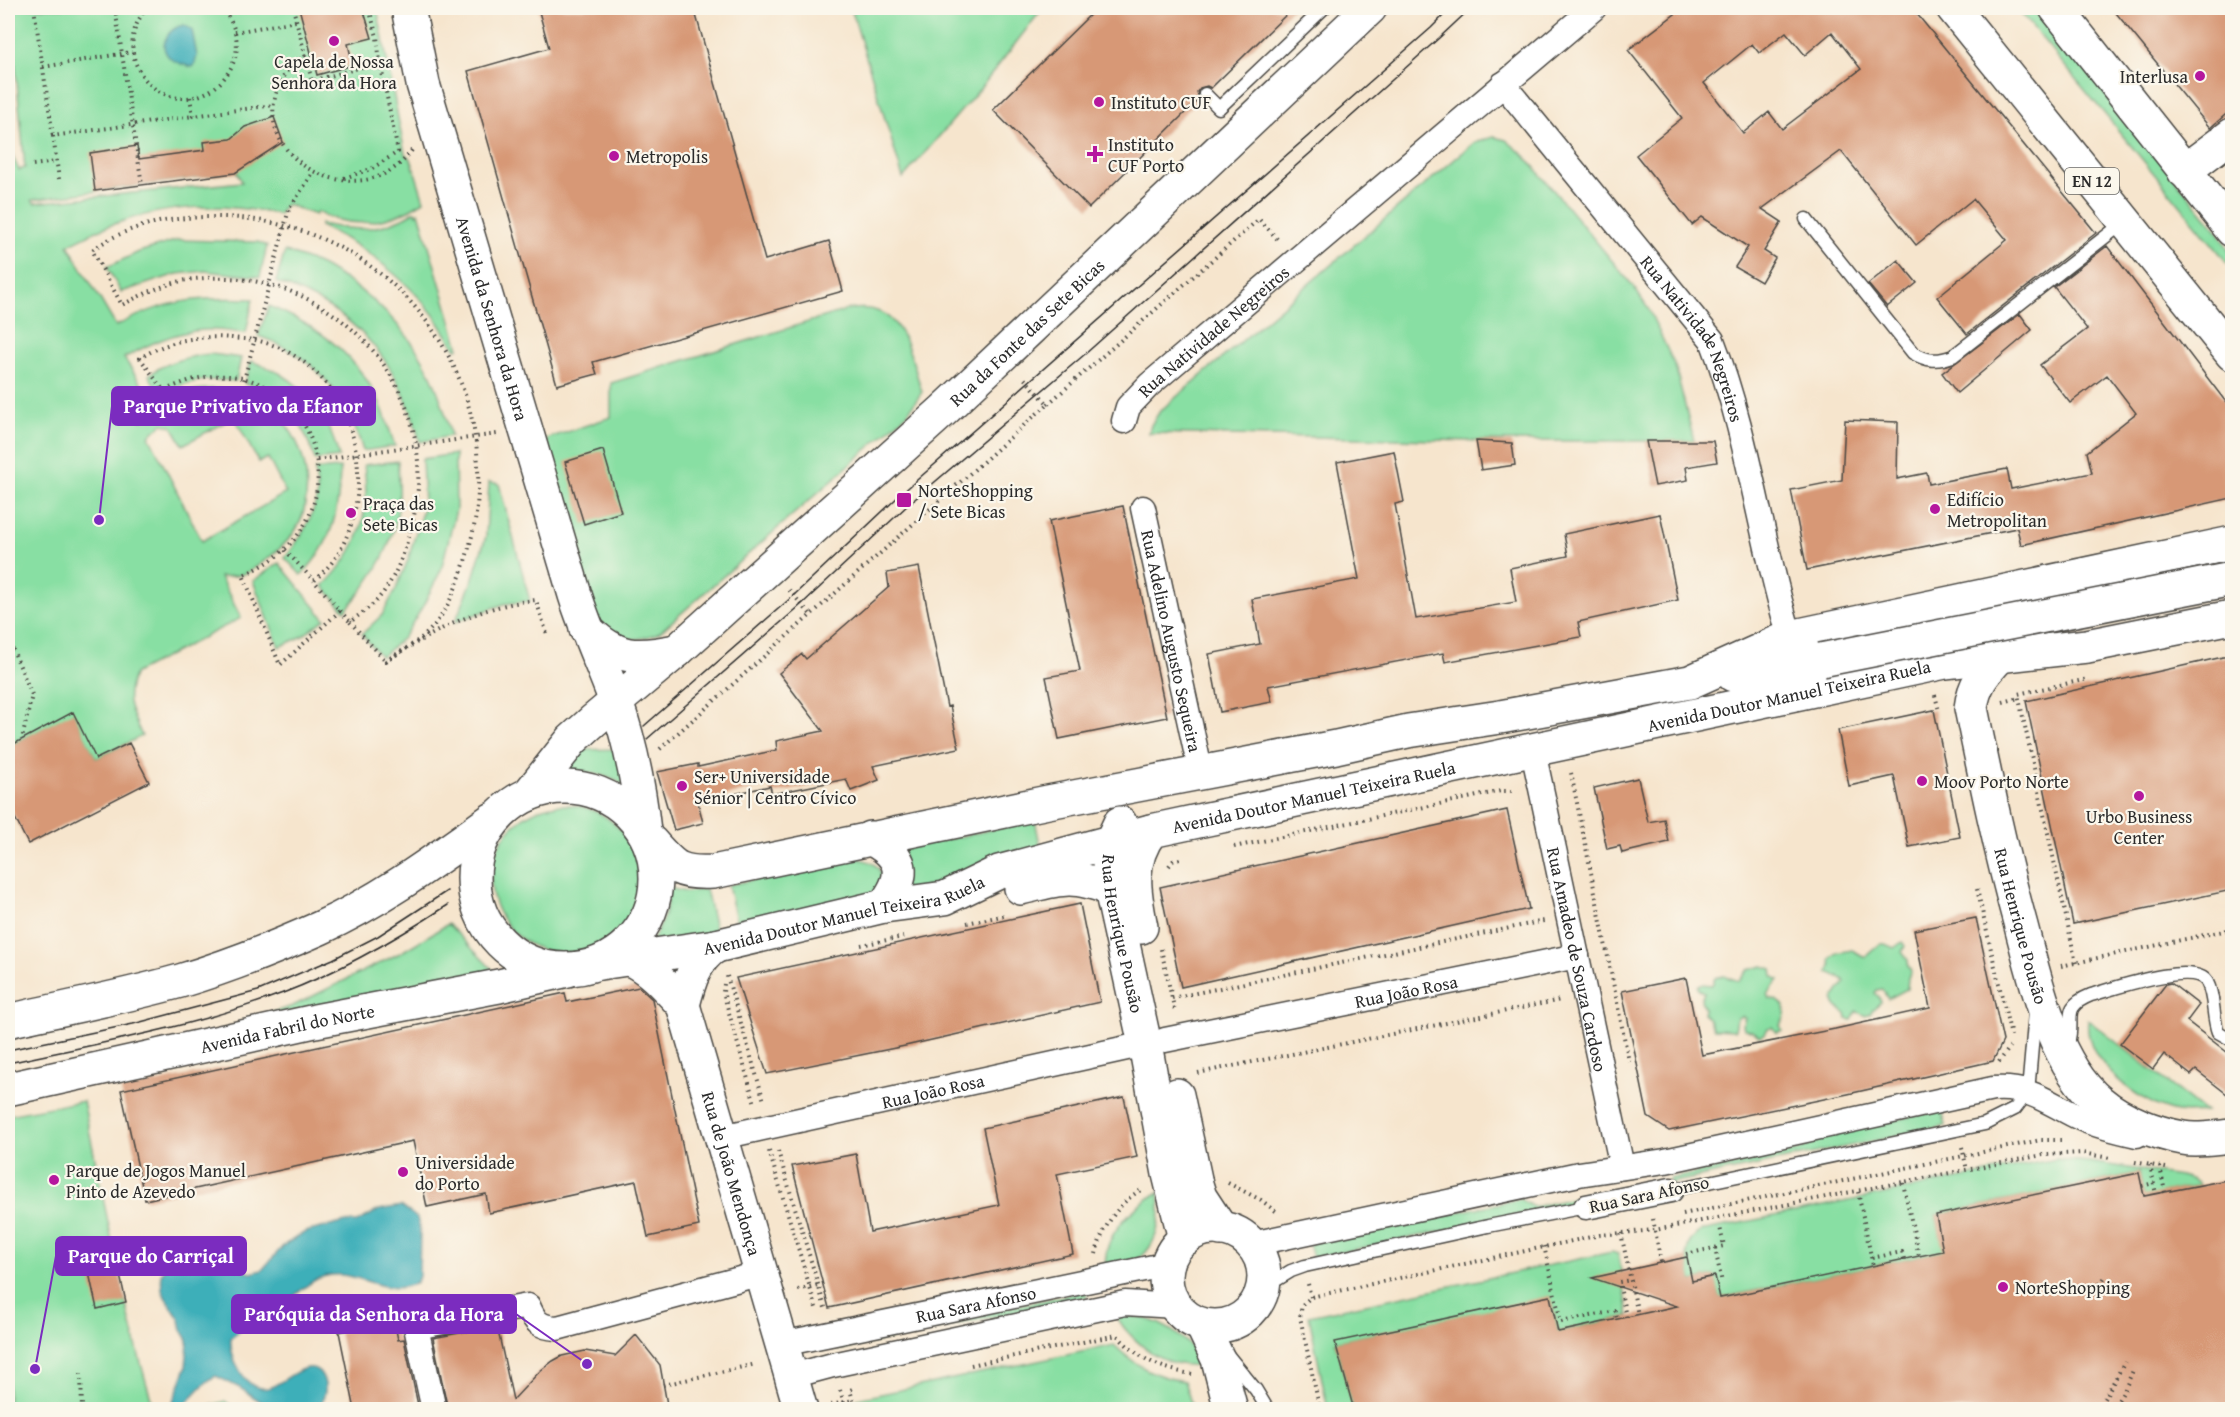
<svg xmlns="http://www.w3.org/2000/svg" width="2240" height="1417" font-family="'Gentium Book Plus',serif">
	<rect width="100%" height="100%" fill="#fbf7ec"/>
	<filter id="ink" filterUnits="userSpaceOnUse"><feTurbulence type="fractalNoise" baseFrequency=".0167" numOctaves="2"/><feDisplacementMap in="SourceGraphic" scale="12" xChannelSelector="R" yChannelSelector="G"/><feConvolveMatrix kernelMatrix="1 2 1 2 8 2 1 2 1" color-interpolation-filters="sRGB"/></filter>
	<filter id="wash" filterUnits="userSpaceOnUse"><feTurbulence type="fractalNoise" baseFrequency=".008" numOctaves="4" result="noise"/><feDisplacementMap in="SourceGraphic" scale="24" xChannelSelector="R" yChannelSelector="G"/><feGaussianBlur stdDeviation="1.35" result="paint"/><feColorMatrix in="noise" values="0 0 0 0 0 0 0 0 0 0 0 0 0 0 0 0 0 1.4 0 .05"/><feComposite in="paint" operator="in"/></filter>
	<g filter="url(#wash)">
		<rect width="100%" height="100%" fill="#f6e5cd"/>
		<!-- green -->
		<path fill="#88dfa3" stroke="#5a8567" stroke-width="1.5" fill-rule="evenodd" d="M10,8H377L405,154L411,159L424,201C390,223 355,231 317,212L315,215L286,204L279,214C221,203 170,204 114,224C98,229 83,238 68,245L116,326C167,299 197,297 253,299L246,333C233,332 218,329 204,330C174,332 149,344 124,358L152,400L138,414L142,421C159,401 182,390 210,389C275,387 318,448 304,510C300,530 282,548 266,560C259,564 251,572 243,574C236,577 227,576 220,577L241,618L135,673C122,699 131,711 142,736L96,759L73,713L8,747V147L19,170L25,168ZM237,172L242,182L34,203L32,200ZM234,417L258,461L259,462L268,458L286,493L202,541L149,436L162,424L172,426L183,445Z
			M851,8H1043L980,89L903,178Z
			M2017,8H2036L2220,234L2232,256V268Z
			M1494,137L1506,140L1525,156L1633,286L1649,310L1675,366L1694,441H1476L1149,433L1151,425L1160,411L1475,142Z
			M415,211L417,214L419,212L459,348L456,349C448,338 441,325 433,314C406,279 360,243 320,226L321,224C357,232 384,231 415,211Z
			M178,240L258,242L267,246L260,277L205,271L177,274L121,292L107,267L139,252Z
			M285,251C299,257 315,261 328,269C371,293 412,332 432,378C441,397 446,416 451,436L420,442C399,360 356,310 276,282Z
			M269,306C317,326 351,350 377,397C385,412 389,430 395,446L363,451C347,395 314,355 258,336Z
			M850,309C856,309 863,308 869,309C906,314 912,363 922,392L907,414L660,632C631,646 619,638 596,619L546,439L611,417V383Z
			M211,354L241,358L236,381C202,378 190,381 159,393L149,375C167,361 189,356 211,354Z
			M251,361C261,365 272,369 281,374C311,392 331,424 339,457L315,460C302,421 288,396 245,384Z
			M455,454L456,510L441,570L422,608L403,638L381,657L362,634L382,615L396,589L408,560L424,505L422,459Z
			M398,461C398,474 400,487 399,499C396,544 374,578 345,611L323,586C359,551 371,515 364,465Z
			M340,468C339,511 333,544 301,575L285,558C298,542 315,515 317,494C318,486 315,477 315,470Z
			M489,482L499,484L530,601L504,604L455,622L472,581L486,536Z
			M279,563L325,619L301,637L279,647L253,581Z
			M622,749L633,791C608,773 583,769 552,772L574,750Z
			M491 879a74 74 0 1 1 148 0a74 74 0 1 1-148 0Z
			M1035,820L1042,854L905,893L899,850Z
			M854,859C866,858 883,865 881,880C881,885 877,890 876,894L738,929L728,885Z
			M669,888L686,892L706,889L716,933L644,950C661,931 667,913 669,888Z
			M448,924L494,971L242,1022L293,1006L400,953Z
			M1902,942L1905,946L1902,952L1908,960V966L1911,971L1908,978L1907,989L1888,999L1882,989L1877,990L1875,993L1879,997L1881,1002L1873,1009L1870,1014L1866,1016L1856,1011L1852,1020L1847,1019L1846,1014C1825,1000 1836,996 1845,982L1843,979L1828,972L1831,966L1830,959L1837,953L1852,950L1865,957L1880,944H1885L1894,948Z
			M1763,966L1772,969L1773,976L1779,980L1767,994L1769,998C1786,1002 1790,1010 1780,1025L1782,1030L1777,1033L1772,1027L1768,1028L1765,1034L1759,1036L1754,1032L1744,1029L1743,1024L1745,1018L1742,1016L1737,1018L1735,1030L1714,1029L1709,1019L1703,1014L1704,1008L1701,1000L1704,993L1698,989V986L1701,984L1712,985L1715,978L1724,976L1739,981L1748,970Z
			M2088,1020L2205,1112C2194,1113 2183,1114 2172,1111C2138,1102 2083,1060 2088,1020Z
			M83,1101C105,1204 123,1308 154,1409L8,1410V1115Z
			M1942,1110L1946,1126L1670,1183L1669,1179L1798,1151L1833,1133Z
			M2056,1159L2089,1162L2180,1176L2193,1180L2199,1185L2144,1197L2139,1173L1936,1215L1944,1251L1720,1298L1714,1276L1692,1281C1687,1261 1681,1243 1701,1231Z
			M1159,1192C1162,1218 1159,1251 1130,1263C1123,1266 1114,1267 1106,1269C1101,1235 1133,1207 1159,1192Z
			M1583,1196L1585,1201L1313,1258L1309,1243L1520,1199L1533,1207Z
			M1612,1252L1618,1254L1629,1316L1558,1332L1550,1297L1335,1342L1354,1409L1328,1410L1309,1316Z
			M1086,1291L1087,1297L838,1350L837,1344Z
			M1123,1316C1154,1315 1190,1336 1202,1365C1165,1369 1136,1346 1116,1317Z
			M1114,1345C1135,1365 1154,1377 1184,1381L1193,1409L860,1410L857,1399Z
			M225,1401L236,1409H201Z"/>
		<!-- water -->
		<path fill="#3eafb9" stroke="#346d72" stroke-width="1.5" d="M184,25L192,30L197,56L194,66L192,67C185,65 174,63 169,57C157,44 170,27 184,25Z
			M401,1206L417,1218L420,1230L419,1276L417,1282C389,1299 361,1272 332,1275C311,1277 301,1292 285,1303C275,1311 263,1315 253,1321C245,1326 238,1333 231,1338C230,1350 233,1359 239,1369C245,1380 253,1390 268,1388C283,1385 308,1355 321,1374C329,1386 324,1398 319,1409H272L240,1388L216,1376C199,1383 190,1406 176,1408L173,1402L186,1367L188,1340L182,1330L180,1320L165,1297L162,1289L161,1274L168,1263L185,1256L205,1257L251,1273L262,1270L284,1245L305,1232L346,1222H357L379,1210Z"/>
		<g id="blocks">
			<!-- building -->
			<path fill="#d79876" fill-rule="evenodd" d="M299,8H363L372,38L348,44L353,65L317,75Z
				M538,8H694L765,260L829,241L843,291L593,362L597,374L557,385L468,71L549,48Z
				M1097,8H1293L1211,88L1207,86L1200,88L1197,92L1199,99L1089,208L993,110Z
				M1683,8H1912L2096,233L1967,334L1937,297L2007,240L1973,199L1916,245L1841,151L1762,209L1782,222L1764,251L1775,258L1761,282L1735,267L1748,247L1702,217L1692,225L1636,155L1682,118L1628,50ZM1786,32L1805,55L1832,32L1861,69L1782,129L1769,112L1743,133L1704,83L1752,44L1759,53Z
				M2112,8H2232V109L2210,128Z
				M274,117L283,142L235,173L95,191L90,153L137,146L139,159L205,150L204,142L231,139L245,127Z
				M2107,246L2232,410V498L2021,545L2017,528L1807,570L1791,490L1842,480L1845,420L1898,422L1897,479L1927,473L1929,484L2007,469L2011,489L2092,473L2087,452L2136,413L2107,375L2070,403L2040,365L2087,329L2054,287Z
				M1898,260L1917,283L1887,307L1868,284Z
				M2020,314L2032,330L1957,393L1942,373Z
				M1476,441L1512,443L1515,465L1481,470Z
				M1646,441H1713L1717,462L1686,467L1688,480L1655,486Z
				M603,450L621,512L584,524L565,462Z
				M1394,451L1404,502L1395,504L1416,619L1516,602L1510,568L1568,556L1564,534L1660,514L1678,600L1578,622L1581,637L1445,662L1443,653L1268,686L1272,702L1220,712L1209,654L1260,644L1252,599L1359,579L1337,462Z
				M1123,506L1167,717L1059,739L1046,677L1080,671L1049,521Z
				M919,567L947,707L950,706L959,748L873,766L879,780L851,791L846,779L772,794L770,786L698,802L703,823L674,830L657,772L698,764V767L777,750L776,741L823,731L779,673L802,654L806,659L889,587L887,573Z
				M2232,655V890L2073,924L2026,701Z
				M1934,710L1960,837L1909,847L1894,776L1849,786L1838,730Z
				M73,712L96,759L129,743L149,782L28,844L8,804V747Z
				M1638,778L1648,822L1664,819L1669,842L1622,853L1620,846L1607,849L1594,788Z
				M1507,810L1529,909L1181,987L1160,887Z
				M1080,904L1100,1002L905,1046L767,1074L736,978Z
				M1976,918L2003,1041L1993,1061L1848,1094L1669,1131L1648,1117L1622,991L1686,978L1702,1055L1835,1029L1930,1008L1914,930Z
				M2171,983L2199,1005L2187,1021L2232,1056V1098L2196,1070L2191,1075L2164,1054L2153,1069L2120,1044L2166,984Z
				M639,987L652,999L699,1226L648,1237L636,1181L489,1213L486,1194L427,1207L413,1141L145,1200L121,1090L565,993L567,1002Z
				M1124,1097L1137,1157L1057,1174L1073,1254L829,1308L792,1166L856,1154L870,1232L999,1205L983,1128Z
				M2139,1173L2144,1196L2232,1179V1410H1354L1335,1342L1550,1296L1558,1332L1677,1306L1592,1278L1687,1257L1692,1281L1715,1276L1720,1298L1750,1292L1943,1251L1936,1215Z
				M113,1244L126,1302L97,1309L84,1250Z
				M394,1320L398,1340L404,1339L419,1410H355L339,1332Z
				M497,1326L513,1400L540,1371L553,1361L562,1356L585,1351L615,1356L636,1335L660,1365L668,1410H448L433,1338Z"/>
		</g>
	</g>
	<g filter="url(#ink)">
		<use href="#blocks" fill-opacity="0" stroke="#494743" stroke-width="1.5"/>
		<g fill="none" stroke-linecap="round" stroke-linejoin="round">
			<!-- lane casing -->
			<g stroke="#494743" stroke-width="15">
				<path id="lane" d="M1205,94L1219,108L1324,8
					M1806,219L1913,353C1927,361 1937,362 1953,356L2123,223
					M2068,1042C2076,1019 2059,1008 2091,995C2113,989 2194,960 2207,982C2215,997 2212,1016 2218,1032L2232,1040
					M1671,1190L1985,1124L2015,1109L2028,1092L2035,1012
					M1263,1288L1291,1271L1305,1266L1488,1226L1586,1207
					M1226,1353L1256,1390L1268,1410"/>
			</g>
			<!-- street casing -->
			<g stroke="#494743" stroke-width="27">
				<g id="street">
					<path id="s1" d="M1503,84L1712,340C1749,436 1760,539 1790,637"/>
					<path id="s2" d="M1124,421L1128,407L1149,385L1594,8"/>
					<path id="s3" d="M1143,508L1201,774"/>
					<path id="s4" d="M1533,751L1622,1167"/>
					<path id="s5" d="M1165,1040L1577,956"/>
					<path id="s6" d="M722,1137L1145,1044"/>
					<path d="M1586,1207L1671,1190"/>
					<path d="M1252,1244L1579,1174L1665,1161L1993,1089C2032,1086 2049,1104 2082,1119C2098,1126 2119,1131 2137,1135"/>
					<path id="s7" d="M782,1344L1168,1264"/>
					<path d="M792,1376L833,1365L1125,1303L1176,1306"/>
					<path d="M434,1410L416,1327L528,1306C535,1322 539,1327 557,1328L762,1273"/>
				</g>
			</g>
			<!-- secondary casing -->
			<g stroke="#494743" stroke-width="36">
				<g id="secondary">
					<path id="s8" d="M408,8L423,84L575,595C586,630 602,664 615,699C630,741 639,786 644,831"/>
					<path d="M2184,171L2232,135"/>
					<path d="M586,629C617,660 636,659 677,651"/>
					<path id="s9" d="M2001,655C1985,672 1974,683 1971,708C1986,781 2001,854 2021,926C2035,980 2054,1065 2100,1102C2121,1120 2155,1133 2183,1138C2198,1141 2217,1137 2232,1136"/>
					<path d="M1733,675L1821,660"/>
					<circle cx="565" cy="878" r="91"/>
					<path id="s10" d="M529,794L572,740L593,721L678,650L944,410L1370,8"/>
					<path id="s11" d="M1120,823L1112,840L1109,863L1112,894L1145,1044L1169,1174L1185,1239"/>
					<path d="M870,838C904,856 908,874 884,906"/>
					<path d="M651,842C674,867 677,874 713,872L1048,802L1336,747L1408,731L1500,717L1690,682L1790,637L2232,543"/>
					<path d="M1021,888C1063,878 1070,874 1112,889"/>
					<path d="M1141,927C1134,892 1128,861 1151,831"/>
					<path id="s12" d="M630,959C653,970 666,987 683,1005L801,1410"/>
					<path id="s13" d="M600,963L716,946L884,906L945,898L999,872L1151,831L1945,662L2087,646L2232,617"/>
					<path d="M683,1005C689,982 695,959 716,946"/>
					<path d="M8,1021C65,1008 123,997 180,981C227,967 275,948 320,928C382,900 438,858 493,819"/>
					<path id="s14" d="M8,1089L315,1021L499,986L568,970"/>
					<path d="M1177,1095L1196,1184L1200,1197L1221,1229"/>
					<circle cx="1215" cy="1277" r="49"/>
					<path d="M1202,1325L1218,1359L1231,1410"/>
				</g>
			</g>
			<!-- primary casing -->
			<g stroke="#494743" stroke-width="36">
				<path id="primary" d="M1953,8L2232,354
					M2056,8L2232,230"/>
			</g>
			<!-- path -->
			<path stroke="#494743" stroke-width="4" stroke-dasharray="1.5 4.5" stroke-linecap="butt" d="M34,8L53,136
				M115,8L142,185
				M147,8C105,56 162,124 214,88C225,80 233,67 236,54C239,37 233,20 221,8
				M293,8L312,81L380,62L377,37L369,8
				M235,32L296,21
				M306,56C293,61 284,73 279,86C246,161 364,219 412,150
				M43,67L132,52
				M190,97L193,116L274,105
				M33,165L56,162
				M344,178L371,169L398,152L380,62
				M59,179L53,136L193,116
				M244,380L289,209L313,173
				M1048,404L1259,219L1279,241
				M143,411L164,391
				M317,460L497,434
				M285,550L314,581
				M789,590L811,615
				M340,611L280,665L243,575C388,516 300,320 164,391L140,358C169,340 198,335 232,338C239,339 247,339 255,340C349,360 384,475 338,554C332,564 322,573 314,581L350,622C359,615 368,609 375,602C396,581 406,548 413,520C445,385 330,264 194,279C168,282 145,293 122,305L92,250C130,223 176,216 222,217C360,220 473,328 478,467C479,493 477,518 470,544C462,573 450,611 427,633C415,644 399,652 386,661C435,631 477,606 536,600L547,634
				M350,622L386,661
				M8,638L32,695L22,739
				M1935,695L1939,711
				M2003,702L2019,698
				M660,749L1048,404L1022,376
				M1571,773L1629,1062
				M1234,847L1501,791H1515
				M1169,866L1173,861L1183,858
				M1977,889L2011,1036
				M967,923L1006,915
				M861,945L903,937
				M1161,949L1175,1012
				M2076,963L2018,694L2088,679
				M2061,966L2232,929
				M727,976L764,1101
				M724,984L723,992L755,1104
				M1172,998L1544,921
				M1999,1062L2010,1047
				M1198,1073L1561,1000
				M1962,1147L1967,1170
				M769,1151L817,1311
				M778,1151L826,1311
				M2135,1162L2166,1168
				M2150,1165L2156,1194
				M2160,1167L2165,1192
				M1228,1183L1261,1200L1278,1213
				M1903,1183L1919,1256
				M2142,1186L2154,1183
				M1858,1192L1873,1266
				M1683,1214L2041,1140H2064
				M1653,1219L1661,1263
				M1621,1233L1638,1315
				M1544,1246L1561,1322L1615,1311L1617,1319
				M1715,1248L1722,1283
				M1096,1254C1101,1229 1120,1200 1143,1189
				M1686,1254L1724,1246L1720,1227
				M1872,1258L1902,1252L1904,1259
				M1308,1284L1311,1297
				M798,1290L818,1285
				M2093,1294L2105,1277
				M1626,1317L1619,1282L1631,1280
				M971,1365L1117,1335C1138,1359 1161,1369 1192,1374
				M81,1373L82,1410
				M663,1385L756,1364
				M852,1389L850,1390L856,1410
				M840,1390L846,1410
				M2101,1404L2125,1362
				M831,1405L853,1400
				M1320,1410L1300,1317L1302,1305L1311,1297L1600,1235L1655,1230L2043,1155L2082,1153L2110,1158
				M2112,1410L2124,1391L2134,1368"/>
			<!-- lane -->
			<use href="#lane" stroke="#fff" stroke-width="12"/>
			<!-- street -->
			<use href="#street" stroke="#fff" stroke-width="24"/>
			<!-- secondary -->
			<use href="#secondary" stroke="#fff" stroke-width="33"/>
			<!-- primary -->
			<use href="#primary" stroke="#fff" stroke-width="33"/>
			<!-- tram -->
			<path stroke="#2b2b2b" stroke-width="1.5" d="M644,726L793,596L901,494L1431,28L1451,8
				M647,739L802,604L909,504L1084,355L1439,38L1471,8
				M8,1050L133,1024L258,991L333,959L378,936L447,891
				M8,1063C100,1043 194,1027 283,993C341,971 396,939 448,905"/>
			<!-- secondary-bridge casing -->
			<g stroke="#494743" stroke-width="36" stroke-linecap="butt">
				<path id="secondary-bridge" d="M1821,660L2232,579"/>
			</g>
			<!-- secondary-bridge -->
			<use href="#secondary-bridge" stroke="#fff" stroke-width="33"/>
		</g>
	</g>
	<!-- markers -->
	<g fill="#b5179e" stroke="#fbf7ec" stroke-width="2">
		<circle cx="334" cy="41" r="6"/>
		<circle cx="2200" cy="76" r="6"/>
		<circle cx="1099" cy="102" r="6"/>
		<path d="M1092 145h6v6h6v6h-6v6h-6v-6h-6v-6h6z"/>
		<circle cx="614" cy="156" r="6"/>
		<rect x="896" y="492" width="16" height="16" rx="3"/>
		<circle cx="1935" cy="509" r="6"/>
		<circle cx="351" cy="513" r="6"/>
		<circle cx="1922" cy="781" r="6"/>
		<circle cx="682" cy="786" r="6"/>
		<circle cx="2139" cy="796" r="6"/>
		<circle cx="403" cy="1172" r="6"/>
		<circle cx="54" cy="1180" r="6"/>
		<circle cx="2003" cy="1287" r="6"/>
	</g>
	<g text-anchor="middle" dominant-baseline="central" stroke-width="4.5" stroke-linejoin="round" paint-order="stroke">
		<!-- shield labels -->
		<rect fill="#fbf7ec" stroke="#696865" stroke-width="1.5" x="2065" y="168" width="54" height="26" rx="4.5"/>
		<g font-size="16" font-weight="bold" fill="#2b2b2b">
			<text x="2092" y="181">EN 12</text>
		</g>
		<!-- poi labels -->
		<g font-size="18" fill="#2b2b2b" stroke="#fbf7ec" text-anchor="start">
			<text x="334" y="61" text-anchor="middle">Capela de Nossa<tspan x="334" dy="21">Senhora da Hora</tspan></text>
			<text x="2188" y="76" text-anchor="end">Interlusa</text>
			<text x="1111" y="102">Instituto CUF</text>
			<text x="1108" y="144">Instituto<tspan x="1108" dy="21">CUF Porto</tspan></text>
			<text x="626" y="156">Metropolis</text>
			<text x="918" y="490">NorteShopping<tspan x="918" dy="21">/ Sete Bicas</tspan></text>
			<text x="1947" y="499">Edifício<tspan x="1947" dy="21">Metropolitan</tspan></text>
			<text x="363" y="503">Praça das<tspan x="363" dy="21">Sete Bicas</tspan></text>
			<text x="694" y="776">Ser+ Universidade<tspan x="694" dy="21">Sénior | Centro Cívico</tspan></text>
			<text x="1934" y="781">Moov Porto Norte</text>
			<text x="2139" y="816" text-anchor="middle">Urbo Business<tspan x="2139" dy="21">Center</tspan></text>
			<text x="415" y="1162">Universidade<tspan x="415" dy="21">do Porto</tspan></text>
			<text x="66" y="1170">Parque de Jogos Manuel<tspan x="66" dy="21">Pinto de Azevedo</tspan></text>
			<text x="2015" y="1287">NorteShopping</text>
		</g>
		<!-- street labels -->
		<g font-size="18" fill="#2b2b2b" stroke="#fbf7ec">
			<text stroke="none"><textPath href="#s8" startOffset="322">Avenida da Senhora da Hora</textPath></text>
			<text stroke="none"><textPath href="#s10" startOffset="680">Rua da Fonte das Sete Bicas</textPath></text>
			<text stroke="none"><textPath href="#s2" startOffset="129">Rua Natividade Negreiros</textPath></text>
			<text stroke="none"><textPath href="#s1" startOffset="320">Rua Natividade Negreiros</textPath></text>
			<text stroke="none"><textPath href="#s3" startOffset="136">Rua Adelino Augusto Sequeira</textPath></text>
			<text stroke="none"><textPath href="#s13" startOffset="1221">Avenida Doutor Manuel Teixeira Ruela</textPath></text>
			<text stroke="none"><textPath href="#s13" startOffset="735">Avenida Doutor Manuel Teixeira Ruela</textPath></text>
			<text stroke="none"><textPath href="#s13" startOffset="249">Avenida Doutor Manuel Teixeira Ruela</textPath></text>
			<text stroke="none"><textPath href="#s9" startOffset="286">Rua Henrique Pousão</textPath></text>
			<text stroke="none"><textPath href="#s11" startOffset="114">Rua Henrique Pousão</textPath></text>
			<text stroke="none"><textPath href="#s4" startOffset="213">Rua Amadeo de Souza Cardoso</textPath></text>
			<text stroke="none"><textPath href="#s5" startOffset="246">Rua João Rosa</textPath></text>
			<text stroke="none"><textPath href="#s14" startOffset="286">Avenida Fabril do Norte</textPath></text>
			<text stroke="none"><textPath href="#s6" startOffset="216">Rua João Rosa</textPath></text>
			<text stroke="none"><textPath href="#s12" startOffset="246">Rua de João Mendonça</textPath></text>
			<text transform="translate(1649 1194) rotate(-12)">Rua Sara Afonso</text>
			<text stroke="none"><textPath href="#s7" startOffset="198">Rua Sara Afonso</textPath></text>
		</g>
	</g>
	<!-- callouts -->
	<path fill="none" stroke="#7b2cbf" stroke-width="2" d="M99 520L112 406M35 1369L56 1256M587 1364L516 1314"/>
	<g fill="#7b2cbf" stroke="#fbf7ec" stroke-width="2">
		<circle cx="99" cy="520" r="6"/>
		<circle cx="35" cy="1369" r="6"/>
		<circle cx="587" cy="1364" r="6"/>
	</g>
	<g fill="#7b2cbf" stroke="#7b2cbf" stroke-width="2">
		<rect x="112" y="387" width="263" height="38" rx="6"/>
		<rect x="56" y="1237" width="190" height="38" rx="6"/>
		<rect x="232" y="1295" width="284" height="38" rx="6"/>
	</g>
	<g font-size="20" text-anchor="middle" font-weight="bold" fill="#fff">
		<text x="243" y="413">Parque Privativo da Efanor</text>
		<text x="151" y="1263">Parque do Carriçal</text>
		<text x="374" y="1321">Paróquia da Senhora da Hora</text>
	</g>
	<!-- margin -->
	<rect width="2240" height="1417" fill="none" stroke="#fbf7ec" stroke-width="30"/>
</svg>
